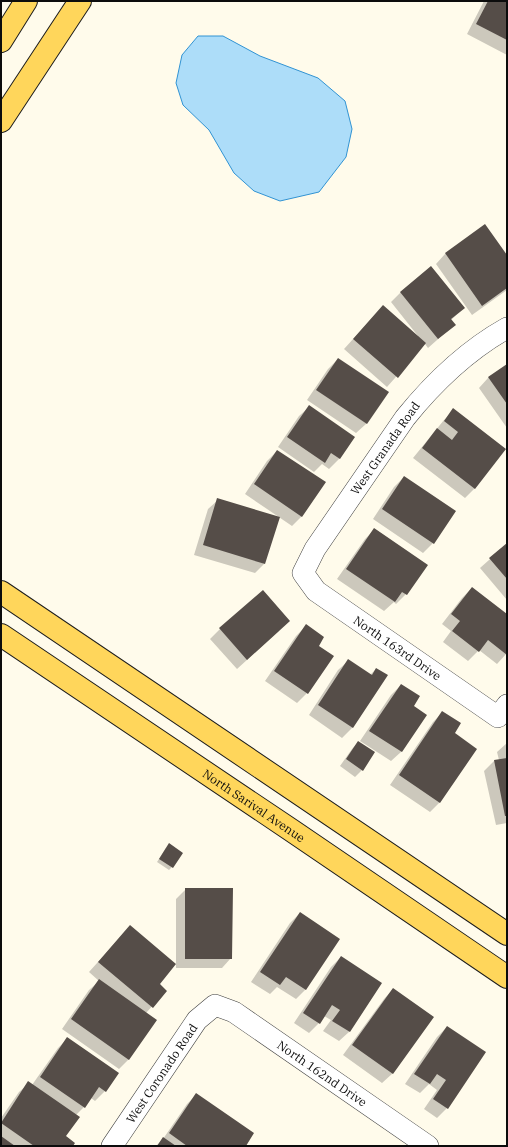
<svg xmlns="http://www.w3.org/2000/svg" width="508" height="1147" font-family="'IBM Plex Serif',serif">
	<rect width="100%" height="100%" fill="#fffbeb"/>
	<!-- water -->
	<path fill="#adddf9" stroke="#3193d3" d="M198,36H223L260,56L318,78L345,101L352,129L346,157L319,192L280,201L254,191L234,173L209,130L183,105L176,83L182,55Z"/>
	<!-- shadow -->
	<path fill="#0003" d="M484,1H507V55L467,34Z
		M485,226L507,257V290L472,315L436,264L445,254Z
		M401,292L464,308L451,320L454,325L428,348L425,344L387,387L344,349L374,316L417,337L418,336L391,302Z
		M338,359L387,392L366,424L356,433L307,400L328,369Z
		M507,365V428L479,388L488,378Z
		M309,407L354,437L339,459L329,469L322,464L314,472L278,447L299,416Z
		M454,410L475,488L465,498L413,458L444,420Z
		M277,451L302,516L292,526L245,494L267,461Z
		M404,477L433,543L423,553L373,519L394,487Z
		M218,500L264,564L255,573L194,555L208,509Z
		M375,529L426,565L406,594L396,604L394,602L384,611L337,579L365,539Z
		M507,544V600L480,568Z
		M472,588L507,616V653L497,664L479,650L468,661L443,642L451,631L442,624L462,598Z
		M306,626L317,646L332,656L307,693L297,703L265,681L296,636Z
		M220,629L279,631L237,669L210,639Z
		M348,661L370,675L376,669L386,675L352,728L342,738L309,715L338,670Z
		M401,685L412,706L426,715L401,752L391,761L360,741L391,695Z
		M443,712L440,802L430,812L390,785L433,722Z
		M358,742L362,770L355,777L340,766L352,749Z
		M507,743V823L496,825L484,771L494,761L499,760L497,752Z
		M166,848L172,867L169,870L157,862Z
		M186,889L231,958L222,968H176V899Z
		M300,913L306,989L296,999L277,987L270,994L251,982L290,923Z
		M130,926L158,984L166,991L146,1013L129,1059L119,1069L62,1029L89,990L99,981L89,972Z
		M341,957L380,984L349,1032L339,1041L323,1031L331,1020L324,1016L319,1023L309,1033L294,1023L331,967Z
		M393,989L433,1017L392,1074L382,1083L343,1055L384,999Z
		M447,1027L484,1052L447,1108L437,1118L424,1109L437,1090L429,1084L420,1093L405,1084L437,1037Z
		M68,1038L105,1091L95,1101L91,1098L84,1107L76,1115L64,1137L72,1146H1V1118L19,1092L29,1083L32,1085L58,1048Z
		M197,1094L244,1146H156L163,1139L187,1104Z"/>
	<!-- building -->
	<path fill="#554d48" d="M488,1H507V40L476,24Z
		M485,224L507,255V288L482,306L445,253Z
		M431,266L465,308L451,319L456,325L438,339L400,292Z
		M383,305L426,343L398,378L353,339Z
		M338,358L389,392L367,424L316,390Z
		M507,364V404L488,377Z
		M309,405L355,437L340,459L331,453L325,463L287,437Z
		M453,408L506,449L475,489L422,448L437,428L452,440L458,432L444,421Z
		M277,450L326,482L302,517L254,484Z
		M404,476L456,511L434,544L382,509Z
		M217,498L280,517L265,564L203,545Z
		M374,528L428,565L407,595L402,592L395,602L346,569Z
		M507,543V579L489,558Z
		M472,587L507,614V655L488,640L479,652L452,631L460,621L451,614Z
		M263,590L290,621L247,660L219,628Z
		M306,624L324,637L319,646L334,656L308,694L274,671Z
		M348,659L372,675L376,668L388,675L353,728L318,705Z
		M401,684L420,696L414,706L427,715L402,752L369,731Z
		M442,711L461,723L455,733L477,749L440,803L399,775Z
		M358,741L375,752L363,771L346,759Z
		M507,758V816H505L494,760Z
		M169,843L183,853L173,868L159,859Z
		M185,888H233L232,959H185Z
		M300,912L340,939L306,990L286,977L280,985L260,972Z
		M130,925L176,964L160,984L167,991L153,1008L98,962Z
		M341,956L382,983L350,1032L332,1021L340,1010L332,1005L320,1024L303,1013Z
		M99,979L157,1020L129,1060L71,1019Z
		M393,988L434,1017L393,1074L352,1045Z
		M447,1026L486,1052L448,1109L433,1099L446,1080L437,1074L430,1084L414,1074Z
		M67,1037L119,1073L106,1092L99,1087L85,1108L40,1077Z
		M28,1081L80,1117L66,1136L75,1143L73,1146H34L1,1123Z
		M196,1093L254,1133L246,1146H187L169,1133Z
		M1,1136L15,1146H1Z
		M163,1137L176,1146H157Z"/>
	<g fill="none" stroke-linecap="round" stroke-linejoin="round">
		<!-- minor casing -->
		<g stroke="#3f3f3f" stroke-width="22">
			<g id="minor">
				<path id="s1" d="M507,328C466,351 434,382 405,418L315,549L303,573L316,591L498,717L507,705"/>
				<path id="s2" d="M112,1146L197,1020L215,1005L234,1012L428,1146"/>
			</g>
		</g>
		<!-- major casing -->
		<g stroke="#1d1d1d" stroke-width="24">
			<g id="major">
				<path d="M1,41L26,1"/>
				<path d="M1,121L80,1"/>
				<path d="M1,592L507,934"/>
				<path id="s3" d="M1,635L291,830L507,977"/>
			</g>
		</g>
		<!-- minor -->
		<use href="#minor" stroke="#fff" stroke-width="21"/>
		<!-- major -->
		<use href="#major" stroke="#ffd65b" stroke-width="22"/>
	</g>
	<g text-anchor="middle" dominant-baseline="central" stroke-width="4" stroke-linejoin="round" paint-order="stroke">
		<!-- street labels -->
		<g font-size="12" fill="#0c0c0c" stroke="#fff">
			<text transform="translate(385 448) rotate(-55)">West Granada Road</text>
			<text stroke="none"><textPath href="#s1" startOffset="444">North 163rd Drive</textPath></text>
			<text stroke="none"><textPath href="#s3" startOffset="305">North Sarival Avenue</textPath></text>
			<text stroke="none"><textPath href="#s2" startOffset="88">West Coronado Road</textPath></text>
			<text stroke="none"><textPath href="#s2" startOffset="303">North 162nd Drive</textPath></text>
		</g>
	</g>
	<!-- border -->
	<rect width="508" height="1147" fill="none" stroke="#0c0c0c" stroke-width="4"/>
</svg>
